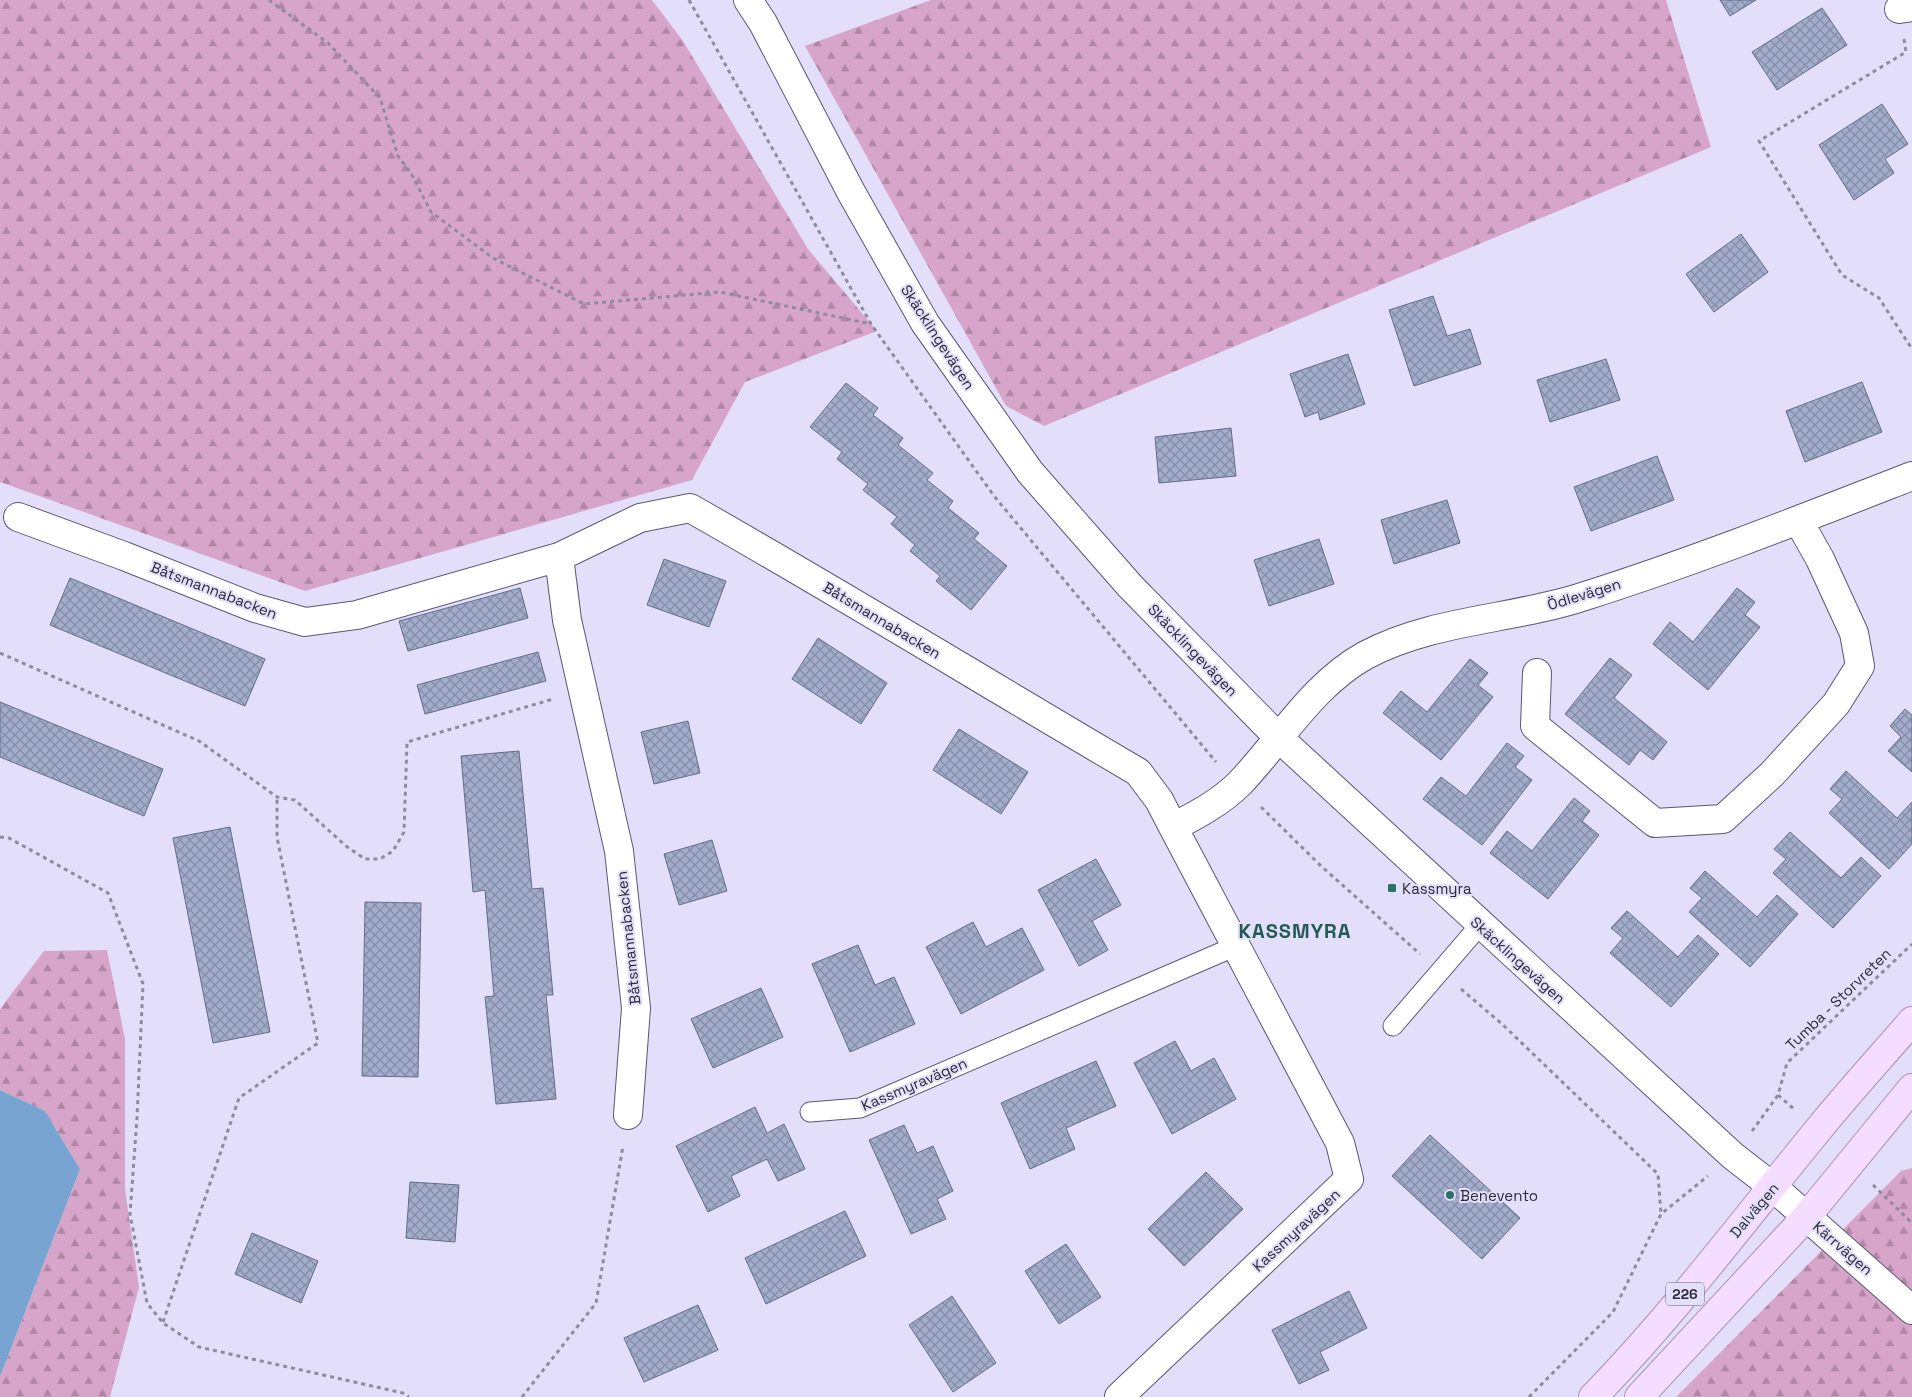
<svg xmlns="http://www.w3.org/2000/svg" width="1912" height="1397" font-family="'Space Grotesk',sans-serif">
	<defs>
		<pattern id="forest-firs" width="22" height="20" patternUnits="userSpaceOnUse" patternTransform="scale(1.25)"><rect width="22" height="20" fill="#d7a5c9"/><path d="M5 1l3.5 6h-7zM16 11l3.5 6h-7z" fill="#af87a4"/></pattern>
		<pattern id="building-cross-hatch" width="8" height="8" patternUnits="userSpaceOnUse" patternTransform="scale(1.25)"><rect width="8" height="8" fill="#a2accb"/><path d="M0 0l8 8M0 8l8-8" fill="none" stroke="#848ca6"/></pattern>
	</defs>
	<rect width="100%" height="100%" fill="#e3dffa"/>
	<!-- forest -->
	<path fill="url(#forest-firs)" d="M0,0H652L683,41L808,249L877,331L745,382L692,480L305,591L0,482Z
		M931,0H1666L1711,147L1044,426L1006,406L805,46Z
		M107,950L125,1039V1189L139,1287L110,1397H0V1377L80,1169L45,1111L0,1090V1009L44,951Z
		M1912,1168V1397H1676L1901,1171Z"/>
	<!-- water -->
	<path fill="#77a4d1" d="M0,1090L45,1111L80,1169L0,1377Z"/>
	<!-- building -->
	<path fill="url(#building-cross-hatch)" stroke="#636d89" d="M1720,0H1756L1730,16Z
		M1822,8L1847,45L1777,90L1752,52Z
		M1882,104L1908,144L1885,159L1894,173L1854,200L1819,145Z
		M1741,234L1768,272L1714,312L1686,274Z
		M1433,296L1447,336L1470,329L1481,364L1414,386L1389,310Z
		M1348,354L1365,404L1320,420L1318,412L1305,417L1290,374Z
		M1606,359L1620,400L1550,422L1537,380Z
		M1862,382L1882,432L1805,462L1786,411Z
		M846,383L878,408L873,415L903,438L898,445L933,473L927,480L953,501L948,508L979,533L974,539L1007,566L971,610L936,581L940,576L910,551L915,545L891,524L897,517L863,490L868,484L837,459L842,452L810,427Z
		M1231,428L1236,476L1159,483L1155,437Z
		M1657,456L1674,500L1591,531L1574,487Z
		M1447,500L1460,543L1394,564L1381,520Z
		M1319,539L1334,584L1269,606L1254,560Z
		M664,559L726,581L709,627L647,605Z
		M70,578L265,659L245,706L50,625Z
		M520,588L528,618L408,651L399,621Z
		M1737,588L1755,602L1745,615L1760,627L1708,690L1653,644L1670,622L1693,642Z
		M818,638L887,683L861,724L792,679Z
		M538,652L546,681L425,714L417,685Z
		M1610,658L1632,675L1614,698L1667,742L1653,760L1640,750L1629,765L1565,714Z
		M1470,659L1488,673L1478,685L1493,697L1441,760L1383,713L1401,691L1427,712Z
		M0,702L163,769L144,816L0,757Z
		M1905,709L1912,715V772L1888,751L1901,737L1890,726Z
		M688,721L700,773L654,784L641,732Z
		M959,729L1028,772L1001,814L933,770Z
		M1507,743L1524,756L1515,767L1532,780L1482,845L1423,799L1441,777L1466,796Z
		M519,751L532,889L543,888L553,995H546L556,1099L496,1104L485,997L494,996L485,890L473,892L461,756Z
		M1846,771L1897,818L1912,802V844L1889,869L1829,813L1842,799L1830,789Z
		M1574,798L1590,811L1582,821L1599,835L1548,899L1490,853L1507,831L1532,851Z
		M230,827L270,1032L213,1043L173,838Z
		M1790,832L1841,878L1861,857L1881,876L1833,928L1773,873L1786,859L1774,849Z
		M712,840L727,891L679,905L664,854Z
		M1096,859L1121,905L1092,921L1108,950L1079,966L1038,890Z
		M1705,871L1757,917L1777,895L1798,914L1750,967L1689,912L1702,898L1690,888Z
		M365,902L421,903L418,1077L362,1076Z
		M1627,911L1678,957L1698,935L1719,954L1671,1007L1610,953L1623,938L1611,928Z
		M973,922L986,947L1022,928L1044,970L961,1014L926,947Z
		M858,945L875,985L894,977L915,1024L850,1052L812,964Z
		M761,988L783,1037L713,1068L691,1019Z
		M1175,1041L1191,1071L1214,1058L1236,1099L1172,1134L1134,1063Z
		M1096,1061L1116,1106L1066,1128L1075,1149L1030,1169L1001,1103Z
		M755,1107L767,1133L784,1124L805,1169L778,1181L767,1159L731,1176L740,1196L708,1212L676,1146Z
		M904,1125L917,1153L933,1146L953,1191L937,1199L946,1219L911,1234L869,1140Z
		M1430,1135L1520,1218L1482,1259L1392,1176Z
		M1206,1172L1243,1209L1184,1266L1148,1229Z
		M410,1182L459,1185L455,1242L406,1238Z
		M845,1211L866,1256L766,1304L745,1258Z
		M252,1233L318,1261L301,1303L235,1274Z
		M1066,1244L1101,1297L1059,1324L1025,1271Z
		M1349,1291L1367,1328L1320,1352L1329,1370L1299,1384L1272,1330Z
		M952,1296L996,1363L953,1392L909,1325Z
		M698,1305L718,1350L644,1382L624,1338Z"/>
	<g fill="none" stroke-linecap="round" stroke-linejoin="round">
		<!-- service casing -->
		<g stroke="#5b5673" stroke-width="21">
			<path id="service" d="M1393,1026L1480,925
				M810,1112L860,1108L1236,946"/>
		</g>
		<!-- minor casing -->
		<g stroke="#5b5673" stroke-width="30">
			<path id="minor" d="M1899,9L1912,7
				M18,517L124,556L255,608L305,622L357,615L559,557
				M1537,673L1535,726L1655,823L1723,819L1772,774L1836,704L1860,666L1854,633L1820,559L1798,520
				M628,1115L636,1008L619,851L567,620L559,557L640,518L690,508C840,593 988,684 1138,772L1159,800L1173,827
				M1773,1187L1912,1310
				M1119,1397L1349,1179L1340,1143L1173,827C1197,815 1221,802 1240,783C1281,740 1313,684 1366,655C1434,619 1513,620 1585,596C1695,561 1804,518 1912,476"/>
		</g>
		<!-- tertiary casing -->
		<g stroke="#5b5673" stroke-width="30">
			<path id="tertiary" d="M748,0L763,23L851,192L925,323L1030,472L1130,586L1279,738L1733,1156L1773,1187"/>
		</g>
		<!-- primary casing -->
		<g stroke="#a990b8" stroke-width="30">
			<path id="primary" d="M1593,1397C1674,1314 1744,1220 1818,1130C1848,1093 1881,1057 1912,1021
				M1639,1397L1807,1216L1912,1088"/>
		</g>
		<!-- path -->
		<path stroke="#8e8b9f" stroke-width="3" stroke-dasharray="4 4" stroke-linecap="butt" d="M269,0L328,43L380,98L398,156L411,173L431,212L493,258L584,304L720,292L871,324
			M689,0L871,324L994,496L1216,762
			M1904,39L1906,52L1759,141L1842,275L1879,298L1912,349
			M0,653L199,741L277,797L295,800L346,846L365,859H380L393,851L404,832L407,742L553,699
			M1261,807L1321,866L1420,954
			M0,837L9,838L108,893L143,984L137,1118L130,1214L147,1303L163,1323L199,1347L403,1393L409,1397
			M1461,989L1502,1024L1658,1174L1661,1214
			M1778,1095L1795,1110
			M1752,1131L1778,1095L1787,1063L1912,944
			M1873,1185L1912,1223
			M163,1322L239,1098L318,1043L277,837V797
			M522,1397L596,1303L623,1146
			M1529,1397L1613,1312L1661,1214L1708,1176"/>
		<!-- service -->
		<use href="#service" stroke="#fff" stroke-width="19"/>
		<!-- minor -->
		<use href="#minor" stroke="#fff" stroke-width="28"/>
		<!-- tertiary -->
		<use href="#tertiary" stroke="#fff" stroke-width="28"/>
		<!-- primary -->
		<use href="#primary" stroke="#f4ddfe" stroke-width="28"/>
	</g>
	<!-- markers -->
	<g fill="#297067" stroke="#e3dffa" stroke-width="2">
		<rect x="1387" y="883" width="10" height="10" rx="2.5"/>
		<circle cx="1450" cy="1195" r="5"/>
	</g>
	<g text-anchor="middle" dominant-baseline="central" stroke-width="4" stroke-linejoin="round" paint-order="stroke">
		<!-- shield labels -->
		<rect fill="#e3dffa" stroke="#636072" stroke-width="1" x="1666" y="1282.5" width="38" height="23" rx="4"/>
		<g font-size="14" font-weight="bold" fill="#2c2a37">
			<text x="1685" y="1294">226</text>
		</g>
		<!-- street labels -->
		<g font-size="15" fill="#2c2a37" stroke="#e3dffa">
			<text transform="translate(938 337) rotate(57)">Skäcklingevägen</text>
			<text transform="translate(214 590) rotate(21)">Båtsmannabacken</text>
			<text transform="translate(1584 594) rotate(-17)">Ödlevägen</text>
			<text transform="translate(882 620) rotate(31)">Båtsmannabacken</text>
			<text transform="translate(1193 650) rotate(46)">Skäcklingevägen</text>
			<text transform="translate(628 938) rotate(-96)">Båtsmannabacken</text>
			<text transform="translate(1518 960) rotate(42)">Skäcklingevägen</text>
			<text transform="translate(1838 999) rotate(-44)">Tumba - Storvreten</text>
			<text transform="translate(914 1084) rotate(-23)">Kassmyravägen</text>
			<text transform="translate(1754 1210) rotate(-50)">Dalvägen</text>
			<text transform="translate(1296 1230) rotate(-43)">Kassmyravägen</text>
			<text transform="translate(1843 1248) rotate(41)">Kärrvägen</text>
		</g>
		<!-- poi labels -->
		<g font-size="15" fill="#2c2a37" stroke="#e3dffa" text-anchor="start">
			<text x="1402" y="888">Kassmyra</text>
			<text x="1460" y="1195">Benevento</text>
		</g>
		<!-- district labels -->
		<g font-size="20" font-weight="bold" letter-spacing="1" fill="#235b54" stroke="#e3dffa">
			<text x="1295" y="931">KASSMYRA</text>
		</g>
	</g>
</svg>
